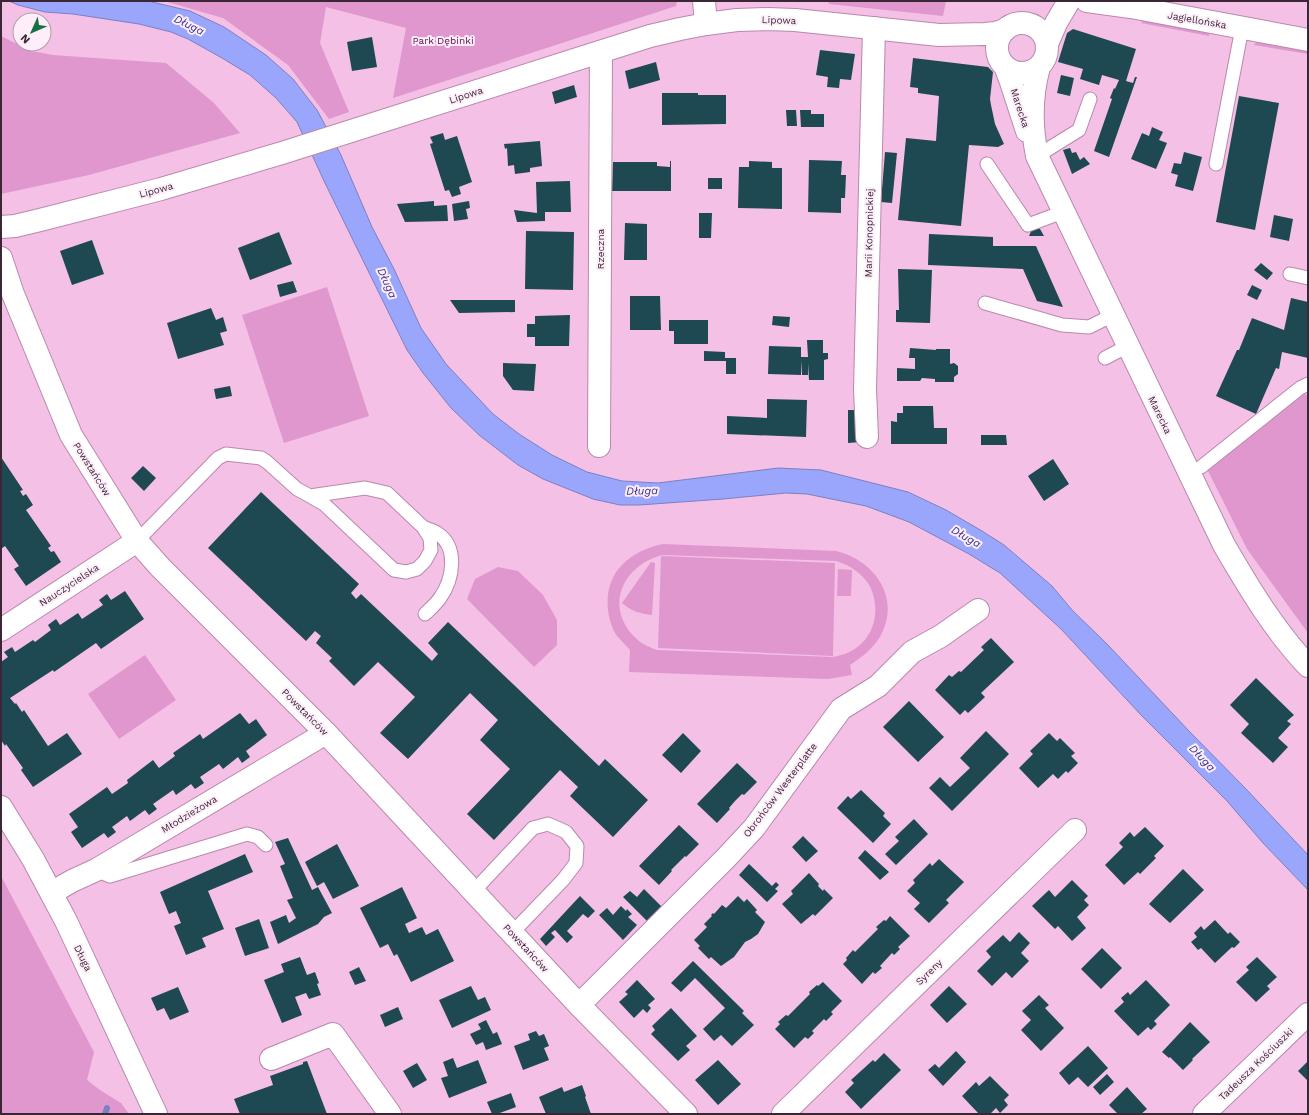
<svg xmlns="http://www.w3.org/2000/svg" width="1309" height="1115" font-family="'Work Sans',sans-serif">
	<rect width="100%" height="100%" fill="#f4c0e6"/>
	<!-- green -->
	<path fill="#e097ce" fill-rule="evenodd" d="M164,1H677L676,6L393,98L406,28L326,7L320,43L349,112L329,119L288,65L223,18Z
		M828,1H946L943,16L829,4Z
		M1144,19L1206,31L1209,33V36L1141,23Z
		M1,36L31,51L53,55L166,63L214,103L240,133L89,175L1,194Z
		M1258,40L1308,49V54L1254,45Z
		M327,287L369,416L284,443L242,315Z
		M1299,393L1308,395V633L1247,549L1206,467Z
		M663,544L836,551C874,560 901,597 881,635C874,648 862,657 850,665L852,675L828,679L629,672L630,650C626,645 621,641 617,636C612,629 609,619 608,610C604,573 629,551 663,544ZM662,555L836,561C849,565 860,572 868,583C872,589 874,597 875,604C878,631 860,654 832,657L657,650C650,647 643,645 638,640C603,610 621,566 662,555Z
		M661,556L835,563L833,656L658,648Z
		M651,562L655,563L652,615C640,614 631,611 622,603Z
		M498,567L518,571L543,595L557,620V645L534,667L467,599L475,579Z
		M838,569L852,570L851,596H837Z
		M145,655L176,700L119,739L88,694Z
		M1,876L94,1052L87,1080L100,1090L121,1103L129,1114H1Z"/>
	<!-- water -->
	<path fill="#99a6fb" stroke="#7c80c0" d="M9,1H148L190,11L224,27L266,55L293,79L317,110L341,155L372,227L394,269L421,328L446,364L493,414L519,434L552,455L587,472L622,481L658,483L778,468L821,470L908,492L946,510L982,531L1004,545L1052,586L1072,610L1107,644L1189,731L1247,790L1308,855V890L1263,843L1227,801L1141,715L1061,629L1000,573L969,554L909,522L866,506L807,494L786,493L723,499L639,505H620L593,499L543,479L518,465L479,435L451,408L423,373L407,350L324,181L297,122L276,98L250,75L222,58L188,39L171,32L139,24L73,14L45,12L18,5Z"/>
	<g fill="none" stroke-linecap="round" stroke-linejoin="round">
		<!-- stream -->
		<path stroke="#7c80c0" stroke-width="6" d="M105,1114L107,1108"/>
	</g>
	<!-- building -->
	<path fill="#1e4852" d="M1073,29L1136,49L1126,81L1133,83L1135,77H1137L1109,157L1094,151L1112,99L1110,98L1114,88L1115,89L1119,80L1102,75L1099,85L1080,79L1083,69L1058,62L1067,33Z
		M372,37L377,67L352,71L347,42Z
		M820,50L855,54L851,80L840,79L839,88L827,87L828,77L816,75Z
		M913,58L988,67L993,72L990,99L991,105L995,124L1004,144L998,147L969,145L961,226L898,220L906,138L936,141L939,96L918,93V88L910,87Z
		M656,62L660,80L629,89L625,71Z
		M1061,75L1074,78L1070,96L1057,93Z
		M574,85L577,97L555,104L552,92Z
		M662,93H698V95H726V124L662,125Z
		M1239,96L1279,103L1255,230L1216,222Z
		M786,110H796L797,126H787Z
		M800,110H811V114H824V127H801Z
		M1152,127L1163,132L1159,140L1167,143L1156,169L1131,159L1142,133L1149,136Z
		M443,133L445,140L457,136L472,182L459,187L461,194L452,197L449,190L445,191L430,144L433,143L430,137Z
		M540,141L542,166L530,168V172L515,174L514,165L508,166L507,148L505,149L504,144Z
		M1070,148L1072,153L1076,152L1080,160L1084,157L1090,164L1072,174L1063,150Z
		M885,152L897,153L892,203L881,202Z
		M1184,152L1202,157L1193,191L1175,186L1178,175L1171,173L1174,163L1181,164Z
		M809,160L842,161L841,175H846L845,198H841V213L808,212Z
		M670,161H671V191H612L613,162H657V166L670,167Z
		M749,161L772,162V168H782V209L738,208L739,167H749Z
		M708,178H722V189H708Z
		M570,181L571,212H545V221L517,222L514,210L537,213L536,182Z
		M434,201V206L447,205L448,221L405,222L397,204Z
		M469,201L470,208L466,209L468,219L454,221L452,204Z
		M699,213H712L711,238H699Z
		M1274,215L1293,219L1289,241L1270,237Z
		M625,223L647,224V260H624Z
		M1032,229H1040L1044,236H1029Z
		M526,231L574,232L573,290L525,289Z
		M279,232L292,264L250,280L238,248Z
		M929,234L993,237V246H1036L1063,307L1037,301L1023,269L928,265Z
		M92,240L104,274L72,285L60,251Z
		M1261,263L1273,273L1267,280L1254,270Z
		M898,269L932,270L930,323L896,322V310H899Z
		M293,281L297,292L280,297L277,285Z
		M1252,285L1262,290L1257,300L1247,295Z
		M630,296H660L661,330H630Z
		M1291,298L1308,302V358L1282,352L1279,369L1276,368L1256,414L1216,396L1237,350H1239L1252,318L1284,330Z
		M450,300H515V312L459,313Z
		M211,308L216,320L223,317L227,331L220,333L224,345L178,359L167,323Z
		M570,315L569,346H535V337H527V324H535V316Z
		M773,316L790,317L789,327L772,325Z
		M669,320H708V344H674V331H669Z
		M807,340H823V353H828V359L824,360V380H809L808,363V375H802L801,360V375L768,374L769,346L801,347V357H808Z
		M910,348L936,350V349H950V364L954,363L958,366V374L954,377V382H935V379L922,378L920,381H897V368L915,369V358H909Z
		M704,351L725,352V358H736V374H726V361H704Z
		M503,363L536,364L534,391L513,390L503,376Z
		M230,386L232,396L216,399L214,389Z
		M767,399L807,400L806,437L727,434V416L767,418Z
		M903,406H933L934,428H947V444H891V421L897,422V413H903Z
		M848,410H860V442L848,443Z
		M981,435H1006L1007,445H981Z
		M1,457L23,490L20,491L23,496L26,494L33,505L26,510L51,546L48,548L51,552L54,551L61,562L26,586L14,569L19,566L5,546L1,549Z
		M1053,459L1069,484L1044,501L1028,476Z
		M143,466L156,478L144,491L131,478Z
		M261,492L359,584L351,593L356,599L361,594L432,661L438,654L428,643L448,622L599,766L605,759L648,800L613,837L570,796L578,787L560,770L494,840L467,814L510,769L480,740L498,720L470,693L408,759L380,733L415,697L378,662L354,686L329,661L332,658L316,643L321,636L315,631L306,641L208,548Z
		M125,591L144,619L101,649L96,643L54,672L53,670L10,698L15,704L16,703L22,712L24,710L48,746L67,733L82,754L33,787L21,770L23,768L6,744L5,746L1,740V662L8,657L4,652L12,647L15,652L33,640L35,642L51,630L48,625L56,619L60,625L78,613L82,619L103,605L99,600L107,594L111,600Z
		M991,638L1014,662L981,693L985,697L968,713L965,710L960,715L935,690L949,675L952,677L959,671L961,672L984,650L981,647Z
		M1256,678L1294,715L1287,721L1291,724L1278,738L1288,747L1273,763L1241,733L1249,724L1230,705Z
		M909,701L944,737L918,762L883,727Z
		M240,713L249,724L256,719L267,735L246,751L250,757L242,763L238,757L223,769L219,764L200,777L204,783L195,789L191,784L176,795L173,790L153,804L157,809L149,815L145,810L130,821L127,816L112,827L116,832L108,838L104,833L82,848L71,832L78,827L69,814L107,787L112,794L128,783L127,780L153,760L159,768L175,756L173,753L200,734L203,739Z
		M986,731L1009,754L952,811L929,788L940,777L950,787L970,768L960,758Z
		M683,733L701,751L681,773L662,755Z
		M1049,733L1057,741L1060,738L1075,753L1071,756L1078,763L1068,773L1066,771L1058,779L1053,774L1038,788L1019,768L1033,754L1030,751Z
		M737,763L757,782L744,795L742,794L735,801L729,808L730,809L717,823L697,804Z
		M861,790L885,813L883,816L891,824L873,843L837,808L848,796L851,799Z
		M914,819L928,834L896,865L885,854L899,841L895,837Z
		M679,825L699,844L686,857L685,856L671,870L672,871L659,885L639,866Z
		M1145,827L1164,846L1154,856L1156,858L1140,874L1138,872L1124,885L1105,865L1123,847L1119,843L1130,832L1134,837Z
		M803,836L818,851L806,862L792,847Z
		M288,838L312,890L318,887L332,913L324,917L318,924L278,944L270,922L286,915L289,923L296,918L287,900L293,898L280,866L285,864L275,842Z
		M337,844L359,886L333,899L324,882L317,886L305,862Z
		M865,850L889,872L880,880L858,858Z
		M245,854L253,872L208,891L224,929L202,938L206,947L186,955L174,926L181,923L176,911L169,914L160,892Z
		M939,859L964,882L946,900L949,903L929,923L914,909L920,903L907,891L915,883L913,880L930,863L932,866Z
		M749,864L772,886L776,882L779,885L775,889L778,891L767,902L739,875Z
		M1183,869L1204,890L1170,923L1149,904Z
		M809,873L819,884L818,886L823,891L824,889L833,898L815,916L813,914L801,924L782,904L793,894L791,891Z
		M1072,880L1088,896L1084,900L1089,905L1077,917L1086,928L1072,941L1058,926L1055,929L1032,906L1049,890L1055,897Z
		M402,887L417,918L405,924L409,933L422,927L426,935L438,929L454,961L411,982L397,954L394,956L388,944L380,948L360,908Z
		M644,889L663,908L649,923L623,897L630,891L637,897Z
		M580,896L595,911L588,918L583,914L567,931L573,937L567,943L555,930L551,933L555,937L546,946L540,939Z
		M738,896L744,902L747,899L757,910L755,912L765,922L758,934L751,939L745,942L734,957L721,966L711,957L709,959L698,948L700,946L694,940L707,927L704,924L712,916L711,915L713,913L714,914L722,905L726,908Z
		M621,906L626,911L627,909L632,914L628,917L637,925L623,940L599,915L607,908L613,915Z
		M890,916L910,936L898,947L900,949L894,955L892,953L880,966L882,968L875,974L873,972L862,984L843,964L847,960L846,958L853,950L855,952L878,929L876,927L884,920L886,921Z
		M259,919L269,948L245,956L235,928Z
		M1215,920L1228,934L1230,932L1240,942L1234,948L1232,947L1215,963L1201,948L1198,950L1191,942L1197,937L1194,933L1201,926L1204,930Z
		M1019,932L1030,943L1021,953L1029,961L1012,978L1006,972L992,986L977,971L991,957L986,951L1003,935L1010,942Z
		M1102,948L1122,968L1101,989L1081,969Z
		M300,957L307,975L315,972L319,983L317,984L321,995L309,999L306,993L295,997L302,1015L282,1023L264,980L284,972L281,964Z
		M1257,957L1277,977L1267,986L1270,989L1256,1002L1236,982L1249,970L1246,967Z
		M693,961L744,1011L742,1013L754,1025L732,1046L721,1035L714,1041L703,1029L725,1008L695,978L681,992L671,983Z
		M359,967L366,981L355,985L349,972Z
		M637,980L655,999L648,1005L651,1008L647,1013L643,1009L634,1018L619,1002L628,994L625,992Z
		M1146,980L1170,1005L1154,1021L1157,1024L1151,1030L1148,1027L1138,1036L1114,1011L1124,1002L1121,998L1128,992L1130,995Z
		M823,982L842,1001L831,1012L833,1014L826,1021L824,1019L812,1031L814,1033L808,1039L805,1037L794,1048L775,1029L780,1024L778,1022L786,1015L788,1016L810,994L809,992L817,985L818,986Z
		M471,986L478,1000L485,997L491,1010L452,1028L439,1000Z
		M949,986L967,1004L947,1023L930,1005Z
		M178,987L189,1012L170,1020L164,1008L157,1011L151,998Z
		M1039,995L1049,1005L1045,1008L1064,1028L1041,1051L1021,1030L1031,1020L1022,1011Z
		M398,1007L403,1019L385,1027L380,1015Z
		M671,1008L697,1036L686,1046L690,1050L678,1061L651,1034L655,1030L652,1026Z
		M486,1020L493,1034L497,1032L502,1044L486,1050L483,1042L476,1045L470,1034L481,1029L478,1024Z
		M1190,1022L1210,1042L1192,1059L1193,1060L1183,1070L1170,1057L1169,1058L1162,1052Z
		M536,1031L539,1036L544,1034L549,1046L544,1048L549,1060L523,1070L514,1046L530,1040L528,1034Z
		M1088,1046L1108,1068L1088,1087L1078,1077L1069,1085L1059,1073Z
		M956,1051L966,1062L943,1086L928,1070L935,1064L939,1068Z
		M884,1053L901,1070L861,1109L845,1092L854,1083L851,1080L873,1060L875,1062Z
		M453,1058L457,1068L478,1060L487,1083L449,1098L441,1078L448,1076L443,1062Z
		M718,1060L741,1084L718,1105L695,1080Z
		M307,1061L327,1114H240L234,1099L273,1085L270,1076L303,1064V1062Z
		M1308,1061V1081L1298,1071Z
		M417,1063L427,1080L413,1088L403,1071Z
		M1107,1074L1114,1082L1100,1095L1093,1087Z
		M990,1076L1009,1095L1004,1100L1008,1105L1000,1113L996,1108L990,1114H979L962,1096L976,1082L979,1086Z
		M582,1085L586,1096L585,1097L591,1114H546L539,1097L562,1087L564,1092Z
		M1127,1087L1147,1109L1141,1114H1118L1109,1105Z
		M511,1093L516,1107L497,1114H492L487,1102Z"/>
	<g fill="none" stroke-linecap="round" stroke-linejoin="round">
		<!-- lane casing -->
		<g stroke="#b988ac" stroke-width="15">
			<path id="lane" d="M1037,156L1079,130L1090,99
				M987,164L1028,225L1063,212
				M1216,164L1242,28
				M1290,274L1308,278
				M985,303L1062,325L1089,327L1113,315
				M1105,358L1128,346
				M1201,467L1300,388L1308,384
				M423,527C427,529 433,530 437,533C459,547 453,580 440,598C436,604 430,609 425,614
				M137,541L218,458L226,454L261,458L267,462L297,489L310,496L365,488L387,493L423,527L430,538L431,550L425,561L417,569L406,572L394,570L324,504L310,496
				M96,870L110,876L247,834L258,837L266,845
				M473,892L533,828L548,824L566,832L577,846L576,863L563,880L512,933"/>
		</g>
		<!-- street casing -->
		<g stroke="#b988ac" stroke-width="24">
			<path id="street" d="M704,1L706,24
				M1087,1L1131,7L1308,40
				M1,258L13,294L71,435L137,541L160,567L326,733L579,1005L686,1114
				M867,437L865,389L874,28
				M599,446L601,52
				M1,630L137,541
				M1,807L33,859L66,921L156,1114
				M51,893L72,881L96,870L326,733
				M579,1005L725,859L754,828L841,709L878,686L912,652L941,636L978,610
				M271,1059L333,1034L390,1114
				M783,1114L1075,830
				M1204,1114L1308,1014"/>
		</g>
		<!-- secondary casing -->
		<g stroke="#b988ac" stroke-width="24">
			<path id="secondary" d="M997 48a25 25 0 1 1 50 0a25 25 0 1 1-50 0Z
				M1047,44L1056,23L1069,1
				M1005,66L1011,82L1027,131
				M1039,67C1031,96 1031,126 1037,156L1224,545C1249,588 1274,630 1308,666
				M1,227L15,226L40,220L161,189L282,153L650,36L680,29L706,24L737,20L768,19L795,20L939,35L985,34L995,33L1005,30"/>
		</g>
		<!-- lane -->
		<use href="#lane" stroke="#fff" stroke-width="13"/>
		<!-- street -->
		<use href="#street" stroke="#fff" stroke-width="22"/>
		<!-- secondary -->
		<use href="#secondary" stroke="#fff" stroke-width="22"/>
	</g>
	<g text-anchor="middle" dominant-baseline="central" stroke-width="4" stroke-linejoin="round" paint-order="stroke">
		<!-- street labels -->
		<g font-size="10" fill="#3a2635" stroke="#feeef9">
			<text transform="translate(779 20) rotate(2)">Lipowa</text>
			<text transform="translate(1197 20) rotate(10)">Jagiellońska</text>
			<text transform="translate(466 95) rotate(-18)">Lipowa</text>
			<text transform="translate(1020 108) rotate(72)">Marecka</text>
			<text transform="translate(156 190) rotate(-15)">Lipowa</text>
			<text transform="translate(869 233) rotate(-89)">Marii Konopnickiej</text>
			<text transform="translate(600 249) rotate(-90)">Rzeczna</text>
			<text transform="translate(1160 415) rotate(64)">Marecka</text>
			<text transform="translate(92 469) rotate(58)">Powstańców</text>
			<text transform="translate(69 585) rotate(-33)">Nauczycielska</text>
			<text transform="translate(305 712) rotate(45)">Powstańców</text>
			<text transform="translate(780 790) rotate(-53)">Obrońców Westerplatte</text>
			<text transform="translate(189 814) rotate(-31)">Młodzieżowa</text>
			<text transform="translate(526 948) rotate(47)">Powstańców</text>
			<text transform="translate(83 958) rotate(64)">Długa</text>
			<text transform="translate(929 972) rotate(-44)">Syreny</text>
			<text transform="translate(1256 1064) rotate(-44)">Tadeusza Kościuszki</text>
		</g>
		<!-- park labels -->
		<g font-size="10" fill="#58114c" stroke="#feeef9">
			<text x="443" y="40">Park Dębinki</text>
		</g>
		<!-- water labels -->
		<g font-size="11" font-style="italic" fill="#313190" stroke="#feeef9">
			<text transform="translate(189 25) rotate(26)">Długa</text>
			<text transform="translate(387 283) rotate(66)">Długa</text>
			<text transform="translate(642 491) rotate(-1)">Długa</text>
			<text transform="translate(966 537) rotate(30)">Długa</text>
			<text transform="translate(1202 758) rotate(47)">Długa</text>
		</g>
	</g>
	<!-- border -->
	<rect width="1309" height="1115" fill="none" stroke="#3a2635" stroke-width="4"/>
	<!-- north arrow -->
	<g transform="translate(32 32) rotate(225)"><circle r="19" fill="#feeef9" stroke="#b09eab"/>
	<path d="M0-3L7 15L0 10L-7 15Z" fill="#187145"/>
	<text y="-6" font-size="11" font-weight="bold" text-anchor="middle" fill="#3a2635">N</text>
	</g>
</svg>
